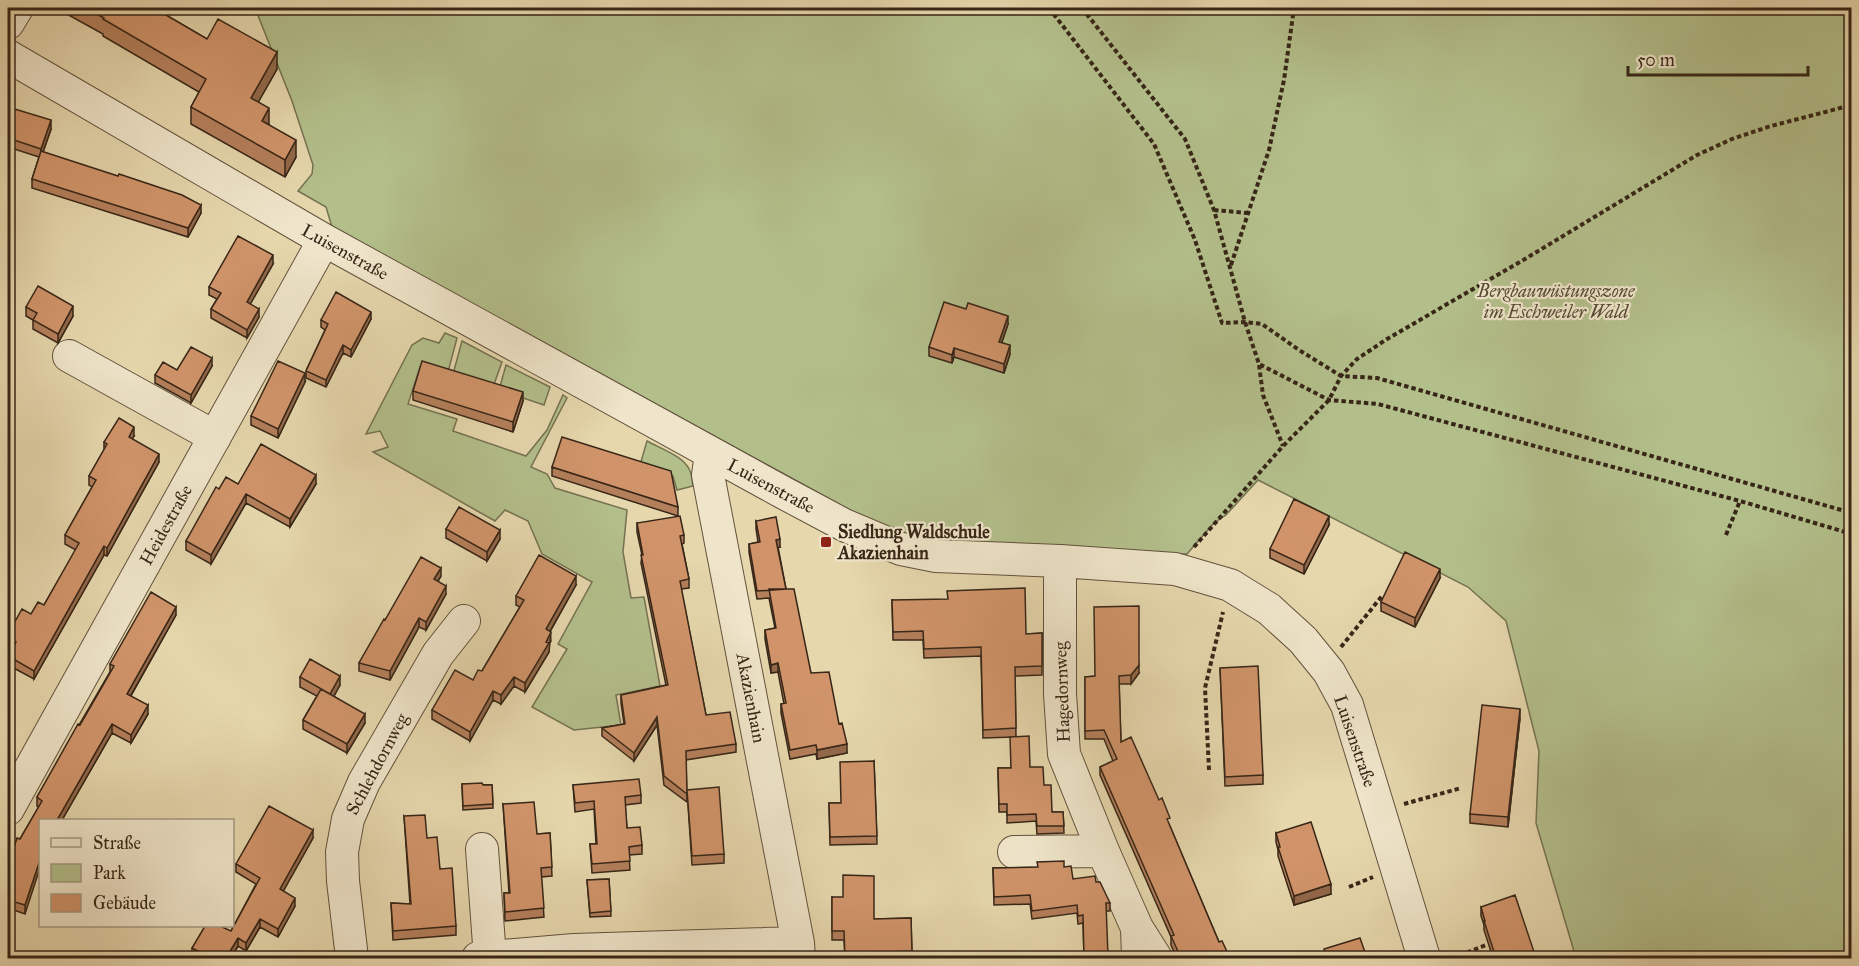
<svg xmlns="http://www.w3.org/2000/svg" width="1859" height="966" font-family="'IM FELL Great Primer',serif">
	<rect width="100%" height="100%" fill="#e6d7ad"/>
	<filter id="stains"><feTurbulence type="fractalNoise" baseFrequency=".00333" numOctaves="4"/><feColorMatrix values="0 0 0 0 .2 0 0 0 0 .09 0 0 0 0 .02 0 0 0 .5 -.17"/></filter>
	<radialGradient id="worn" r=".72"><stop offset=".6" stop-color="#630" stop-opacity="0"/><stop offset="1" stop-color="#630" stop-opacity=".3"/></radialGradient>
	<!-- green -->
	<path fill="#b3bf8b" stroke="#757251" stroke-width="1.5" d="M255,8H1851V958H1576L1536,823L1539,751L1506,621L1468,587L1258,480L1226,515L1214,523L1187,554L931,548L850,510L332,227L326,207L298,191L312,174L313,165L292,101Z
		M445,333L457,338L448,372L420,367L408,404L457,419L453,431L526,456L547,430L563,395L567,398L531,467L547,474L555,488L627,510L623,552L631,598L644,597L660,686L616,695L621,725L574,730L532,707L567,649L558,644L592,582L542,554L528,521L505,510L495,521L373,452L388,447L380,431L366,434L412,345L423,338L439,343Z
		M462,341L502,362L493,387L453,374Z
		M506,365L550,387L544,405L499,390Z
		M647,441C661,449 684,456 690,471C692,475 692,481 693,486L677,490L673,476L640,465Z"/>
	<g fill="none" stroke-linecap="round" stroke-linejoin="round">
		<!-- minor casing -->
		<g stroke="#63523c" stroke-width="34">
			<path id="minor" d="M8,23L17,8
				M8,56L324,240L784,493L844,525L901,549L936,556L1060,561L1175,569L1230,585L1269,609L1303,640L1329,672L1347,705L1424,958
				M69,356L215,437
				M711,454L708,475L798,943L799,958
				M1060,561V694L1064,754L1103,851L1137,928
				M8,809L324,240
				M482,849L490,958
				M1014,852L1103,851
				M352,958L343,881L342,852L348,819L364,782L438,654L464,621
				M478,958L574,950L798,943
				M1138,958L1137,928L1156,958"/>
		</g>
		<!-- path -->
		<path stroke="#372617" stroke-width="4" stroke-dasharray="4.5 3" stroke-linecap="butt" d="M1049,8L1154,144L1195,240L1222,323L1245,322L1262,324L1299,350L1341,376L1377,378L1852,513
			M1082,8L1185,139L1214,210L1245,322L1259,364L1329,400L1378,404L1740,501L1852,534
			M1214,210L1248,213
			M1231,265L1269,150L1284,80L1294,8
			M1259,365L1263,395L1283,446
			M1726,535L1740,501
			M1194,547L1283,446L1329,400L1341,376L1357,359L1387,339L1525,259L1697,155L1732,139L1771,126L1852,105
			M1341,647L1382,596
			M1209,770L1205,688L1223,612
			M1404,804L1461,788
			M1349,887L1373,877
			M1453,958L1486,945"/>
		<!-- minor -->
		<use href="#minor" stroke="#efe5ca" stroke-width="32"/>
	</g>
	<!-- wall -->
	<path fill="#b47f5b" stroke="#372617" stroke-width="1.5" d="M56,8H154L207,39L277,69L258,102L269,125L296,157L285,177L191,124V107L199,92L103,36V34Z
		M8,107L51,129L43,152L201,213L188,237L32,188V179L39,157L8,147Z
		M273,264L250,304L259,317L247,338L211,318V309L217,299L209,295V287Z
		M26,307L73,316L58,343L33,329V320L26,316Z
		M371,319L351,357L343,353L326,387L306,378V371L325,330L321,327V320Z
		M1008,324L1002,342L1010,354L1004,373L954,357L952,363L929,356V347Z
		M212,366L191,403L155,383V375L177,370Z
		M305,382L278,438L251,425V416Z
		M413,391L523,401L513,432L413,400Z
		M134,436L132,439L159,462L107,556L104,555L34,679L8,665V656L12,648L8,646V634L44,605L76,550L65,544V535L92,487L89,485V476L104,450V442Z
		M552,467L678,507V516L552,476Z
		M316,484L290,527L246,503L211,564L186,550V541L219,489Z
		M756,521L780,547H778L786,589L811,673L839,724L847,753L817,759L816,754L790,759L781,713V704H784L778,672L771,673L765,639V630L775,628L769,598L757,599L749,552V544L758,542L756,529Z
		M637,523L684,535V543L682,544L689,579V588L681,589L706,715L736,744V752L686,760L687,802L664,785L657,725L634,761L602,736V728L624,724L621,703V695L666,685L641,563L642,555L637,532Z
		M1329,525L1304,574L1270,558V549Z
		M446,529L500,539L487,561L446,538Z
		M441,576L438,581L446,594L426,630L419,627L390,680L359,671V663L385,620Z
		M1440,578L1415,627L1381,611V602Z
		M576,585L550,632L551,641L549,644V652L525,692L514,686L501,704L493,700L470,741L432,719V710L473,680L482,671L520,607L516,605V596Z
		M892,600L1026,634L1042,633V675L1015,676L1016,737L1030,767L1044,785L1052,812H1063L1064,833L1037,834L1036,821L1007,823V812H999L998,768H1011L1015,737L983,738L981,656L924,658L923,640H893Z
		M176,615L131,696L148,714L131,743L112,733L62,820H40L25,914L8,908V866L20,839L39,807L37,806V797L110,672V664Z
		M1220,668L1263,775V784L1225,786Z
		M1139,673L1131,684H1119L1121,742L1170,826L1219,942L1230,958H1177L1171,945V937L1100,775V767L1113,761L1104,739H1085V677Z
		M300,677L340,685L334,696L365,723L347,753L303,729V720L317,696L300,687Z
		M1520,718L1508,827L1470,823V814Z
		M874,761L877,844L830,845L829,803H841Z
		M462,784L492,785L493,808L463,810Z
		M573,785L641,795V803L625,805L627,828L642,845V854L629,855L630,870L592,873L590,844H596L594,809L575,812Z
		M687,790L724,854V863L692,865Z
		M503,804L537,834L550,833L552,876L541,877L544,917L505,921L504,893H509Z
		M404,816L427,838L440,869L456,926V935L393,940L391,903L410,904Z
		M1276,833L1331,894L1294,905L1278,856V850L1276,842Z
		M313,838L283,891L295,906L278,937L260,927L246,951L238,946L231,958H196L192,956V948L231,931L256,884L236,872V864Z
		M1064,867L1073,879L1096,882L1110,903V911H1106L1084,957L1083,923L1078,924L1077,913L1032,919L1030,904L994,905L993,868Z
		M609,879L611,916L590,917L587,880Z
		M832,897L874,919L911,918L912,958H845L844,940H832Z
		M1481,907L1536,958H1493L1484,930V925L1481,916Z"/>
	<!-- shaded-wall -->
	<path fill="#92684a" stroke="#372617" stroke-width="1.5" d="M277,52V69L251,115V98Z
		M269,108V125L262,121Z
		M51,120V129L41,158V149Z
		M296,140V157L285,177V160Z
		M201,205V213L188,237V228Z
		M273,255V264L247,310V302Z
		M73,306V316L58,343V334Z
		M259,309V317L247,338V330Z
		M371,312V319L351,357V350Z
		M1008,316V324L999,350V342Z
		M343,345V353L326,387V380Z
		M1010,345V354L1004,373V364Z
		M954,348V357L952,363V355Z
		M212,358V366L191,403V395Z
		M305,373V382L278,438V429Z
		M523,392V401L513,432V422Z
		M134,427V436L129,445V437Z
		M159,454V462L107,556V548Z
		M316,475V484L290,527V519Z
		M246,494V503L211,564V555Z
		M1329,516V525L1304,574V565Z
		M500,530V539L487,561V552Z
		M780,539V547L776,548V540Z
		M104,546V555L34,679V671Z
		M441,568V576L434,587V579Z
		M1440,569V578L1415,627V618Z
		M576,576V585L546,638V629Z
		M446,586V594L426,630V622Z
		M176,607V615L127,702V694Z
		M419,618V627L390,680V671Z
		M551,632L549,652L525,692V683Z
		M778,663V672L771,673V665Z
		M1139,665V673L1131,684V675Z
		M340,676V685L330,703V694Z
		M514,677V686L501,704V695Z
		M493,691V700L470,741V732Z
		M148,705V714L131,743V735Z
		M1520,709V718L1508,827V817Z
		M365,714V723L347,753V744Z
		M657,717V725L634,761V753Z
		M112,724V733L62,820H57Z
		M847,744V753L817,759V750Z
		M313,830V838L280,897V889Z
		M40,860V868L25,914V905Z
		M1331,884V894L1294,905V896Z
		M295,898V906L278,937V929Z
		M260,919V927L246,951V943Z
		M238,938V946L231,958H226Z"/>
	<!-- building -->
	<path fill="#d1946a" stroke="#372617" stroke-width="1.5" d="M86,8H154L207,39L218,19L277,52L251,98L269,108L262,121L296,140L285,160L191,107L206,79L103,19L104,18Z
		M8,107L51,120L41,149L8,138Z
		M41,151L118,176L119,174L182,195L201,205L188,228L32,179Z
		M238,236L273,255L247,302L259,309L247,330L211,309L221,293L209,287Z
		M38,286L73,306L58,334L33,320L37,313L26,307Z
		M336,292L371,312L351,350L343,345L326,380L306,371L328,324L321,320Z
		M944,302L966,309L968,303L1008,316L999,342L1010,345L1004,364L954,348L952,355L929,347Z
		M191,347L212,358L191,395L155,375L163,362L177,370Z
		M278,361L305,373L278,429L251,416Z
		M422,361L523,392L513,422L413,391Z
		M119,418L134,427L129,437L159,454L107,548L104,546L34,671L8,656L16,642L8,638V634L22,609L31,614L38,602L44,605L79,543L65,535L96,480L89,476L107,444L104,442Z
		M562,437L671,471L678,507L552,467Z
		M261,444L316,475L290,519L246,494L211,555L186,541L216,487L219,489L226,477L238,484Z
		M1294,499L1329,516L1304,565L1270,549Z
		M459,507L500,530L487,552L446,529Z
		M680,516L684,535L680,536L689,579L680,581L706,715L730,712L736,744L686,751L687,794L664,776L657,717L634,753L602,728L625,724L621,695L668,685L641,555H643L637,523Z
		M776,517L780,539L776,540L786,589L757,591L749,544L760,542L756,521Z
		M1405,552L1440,569L1415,618L1381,602Z
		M539,555L576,576L546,629L551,632L546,642L549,643L525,683L514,677L501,695L493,691L470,732L432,710L455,670L473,680L478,670L482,671L524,600L516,596Z
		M421,557L441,568L434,579L446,586L426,622L419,618L390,671L359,663L384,619L385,620Z
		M1025,588L1026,634L1042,633V666L1015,667L1016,728L983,730L981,647L924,649L923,631L893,632L892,600L948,599L947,591Z
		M769,589H794L811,673L829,672L839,724L842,723L847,744L817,750L816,745L790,750L781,704L786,703L778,663L771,665L765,630L776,628Z
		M151,592L176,607L127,694L148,705L131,735L112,724L57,820H40V860L25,905L8,900V866L17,838L20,839L42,801L37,797L78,724L80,725L114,666L110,664Z
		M1139,606V665L1131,675L1119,676L1121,742L1131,737L1159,800L1162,798L1170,818L1167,819L1205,909L1219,942L1222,941L1230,958H1181L1171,936L1174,935L1100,767L1117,759L1104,730L1085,731V677L1095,676L1094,607Z
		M310,659L340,676L330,694L300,677Z
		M1258,666L1263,775L1225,777L1220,668Z
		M321,689L365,714L347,744L303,720Z
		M1482,705L1520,709L1508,817L1470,814Z
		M1029,736L1030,767H1043L1044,785H1051L1052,812H1063L1064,826H1037L1036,814L1007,815V804H999L998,768H1011L1010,737Z
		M874,761L877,836L830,837L829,803H841L840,762Z
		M639,779L641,795L625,797L627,828L640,827L642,845L629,847L630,861L592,864L590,844H597L594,801L575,803L573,785Z
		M482,783L483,785H492L493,804L463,806L462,784Z
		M719,787L724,854L692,856L687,790Z
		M534,802L537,834L550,833L552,867L541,868L544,908L505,912L504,893H510L503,804Z
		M269,806L313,830L280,889L295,898L278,929L260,919L246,943L238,938L226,958H211L192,948L205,926H220L231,931L260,878L236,864Z
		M425,815L427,838L437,837L440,869L452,868L456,926L393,931L391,903L411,904L404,816Z
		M1311,822L1331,884L1294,896L1278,847H1280L1276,833Z
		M1064,861V867L1071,866L1073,879L1095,876L1096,882H1100L1110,903H1106L1108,956H1112V958H1075V957H1084L1083,915L1078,916L1077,905L1032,911L1030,895L994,897L993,868L1038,867L1037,862Z
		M843,875L874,876V919L911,918L912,951L865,953V958H845L844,931H832V897H843Z
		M609,879L611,911L590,913L587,880Z
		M1515,895L1536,958H1496L1484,921H1485L1481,907Z
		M1360,938L1367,958H1327L1324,949Z
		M151,955V958H123Z"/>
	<!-- markers -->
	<rect fill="#8f2418" stroke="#efe5ca" stroke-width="2" x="820" y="536" width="12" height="12" rx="3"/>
	<g text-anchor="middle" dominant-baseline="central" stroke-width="4.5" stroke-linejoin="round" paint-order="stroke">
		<!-- street labels -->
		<g font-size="18" fill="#372617" stroke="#efe5ca">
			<text transform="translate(345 252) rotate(29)">Luisenstraße</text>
			<text transform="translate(771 486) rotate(28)">Luisenstraße</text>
			<text transform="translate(166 525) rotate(-61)">Heidestraße</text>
			<text transform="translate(1062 692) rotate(-92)">Hagedornweg</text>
			<text transform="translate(751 698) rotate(79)">Akazienhain</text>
			<text transform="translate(1355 741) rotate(71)">Luisenstraße</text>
			<text transform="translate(377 764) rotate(-62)">Schlehdornweg</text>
		</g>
		<!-- park labels -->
		<g font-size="18" font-style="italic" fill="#564c34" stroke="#efe5ca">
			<text x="1556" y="291">Bergbauwüstungszone<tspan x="1556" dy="21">im Eschweiler Wald</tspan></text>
		</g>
		<!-- poi labels -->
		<g font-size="18" font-weight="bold" fill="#372617" stroke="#efe5ca" text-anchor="start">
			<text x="838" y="532">Siedlung Waldschule<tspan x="838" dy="21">Akazienhain</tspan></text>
		</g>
	</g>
	<!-- margin -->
	<rect width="1859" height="966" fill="none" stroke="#e6d7ad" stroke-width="30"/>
	<rect x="9" y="9" width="1841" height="948" fill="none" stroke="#372617" stroke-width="3"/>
	<rect x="15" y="15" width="1829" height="936" fill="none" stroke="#372617" stroke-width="1.5"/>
	<!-- legend -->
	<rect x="39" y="819" width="195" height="108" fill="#efe5ca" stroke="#a59982" stroke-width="1.5"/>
	<rect x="51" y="838" width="30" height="9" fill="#efe5ca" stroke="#a59982" stroke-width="1.5"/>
	<text x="93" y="849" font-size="18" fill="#372617">Straße</text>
	<rect x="51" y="864" width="30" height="18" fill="#b3bf8b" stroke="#a59982" stroke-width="1.5"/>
	<text x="93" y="879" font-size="18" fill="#372617">Park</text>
	<rect x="51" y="894" width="30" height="18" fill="#d1946a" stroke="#a59982" stroke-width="1.5"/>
	<text x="93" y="909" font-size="18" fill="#372617">Gebäude</text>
	<!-- scale -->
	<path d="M1628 66v9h180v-9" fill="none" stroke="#372617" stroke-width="3"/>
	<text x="1637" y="66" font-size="18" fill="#372617" stroke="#efe5ca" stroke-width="4.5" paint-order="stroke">50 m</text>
	<rect width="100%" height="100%" filter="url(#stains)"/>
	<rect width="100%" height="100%" fill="url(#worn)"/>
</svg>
